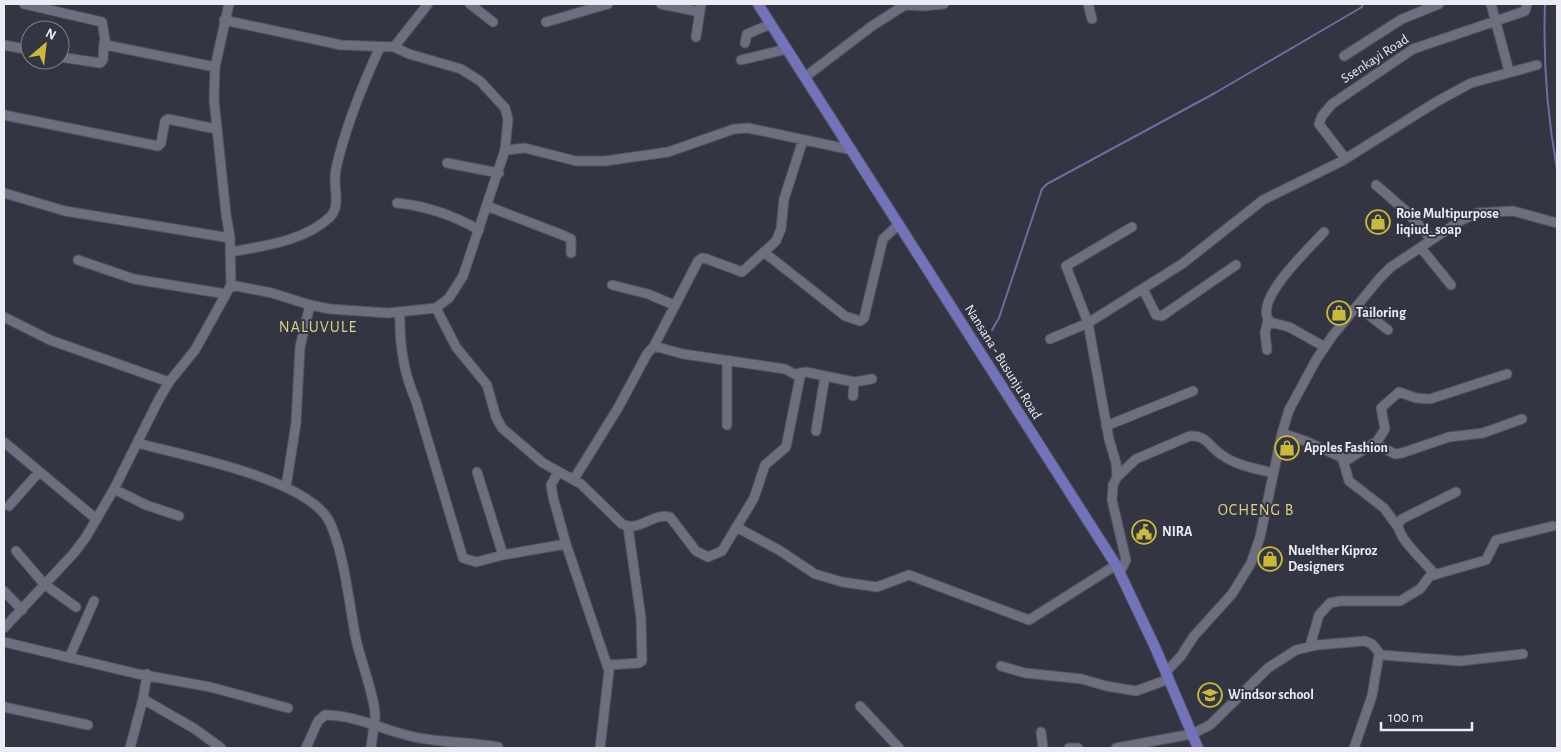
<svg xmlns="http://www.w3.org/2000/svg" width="1561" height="752" font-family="'Alegreya Sans',sans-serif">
	<rect width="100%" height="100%" fill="#343542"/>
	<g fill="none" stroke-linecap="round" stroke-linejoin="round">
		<!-- stream -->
		<path stroke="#6b6ea0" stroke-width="2" d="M1545,4C1543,59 1547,114 1557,169
			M992,330L999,318L1042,189L1047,184L1215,93L1362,7V4"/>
		<!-- minor casing -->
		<g stroke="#51525d" stroke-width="11">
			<path id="minor" d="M24,4L102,22L106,45L215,67
				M470,4L493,22
				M661,4L700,12
				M1088,4L1092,19
				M1491,4L1509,71
				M224,20L341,45L394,47L409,54L461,69L480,81L505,108L508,119L505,150
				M546,22L608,4
				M696,37L701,4
				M745,43L747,34L771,24
				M4,45L30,50
				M394,47L428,4
				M1344,56L1402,19L1439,4
				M60,57L100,63L103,60L104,42
				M741,60L787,49
				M805,77L872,26L905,5L923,6L944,4
				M4,115L158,146L161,143L165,121L168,119L216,129
				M1345,158L1319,124L1322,116L1332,104L1413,49L1525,11L1527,4
				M447,163L499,173
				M1376,185L1407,212L1432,240
				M4,193L65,211L230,238
				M397,203C427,206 453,215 479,230
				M487,206L565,236L571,239V253
				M1324,232C1311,247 1251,301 1270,322L1289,327L1325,347
				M1421,248L1451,285
				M231,252C263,246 305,241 330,217C342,205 332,186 336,169C345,128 362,86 380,47
				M765,253L845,316L860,321L864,318L883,239L899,224
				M78,260L134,279L226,294
				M231,285L272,293L310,305L330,309L388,313L436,308L449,298L463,276L505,150L525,148L576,161H605L668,152L734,129L748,128L852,150
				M612,285L648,294L674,305
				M1143,289L1156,315L1162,316L1236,265
				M1357,306L1388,330
				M436,308L456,347L487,385L496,417L502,428L543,463L581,484L622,524C639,533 653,512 670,517L696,551L708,557L722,551L754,498L765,465L786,447L800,377L785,369L683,354L654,346
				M400,312C399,344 403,372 416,401L463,558L476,562L503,555L566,544L609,671L600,748
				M4,317L50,340L169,382
				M1050,339L1088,323L1066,266L1132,227
				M1267,350L1265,333L1268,320
				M796,374L806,372L854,382L872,379
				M853,396L854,382
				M727,425V361
				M1106,426L1193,391
				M816,431L825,376
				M1282,433L1308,442L1347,460L1374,443L1395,454L1402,453L1449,437L1483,433L1522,419
				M4,442L95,518
				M137,443C183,455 303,478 328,519C343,546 349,602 355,634C358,654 377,702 375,718C374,728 372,738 371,748
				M1376,443L1385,429L1381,408L1399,392L1416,398L1430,399L1507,374
				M1343,460L1349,481L1384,508L1398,527
				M477,472L503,555
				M558,472L551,485L553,497L566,544
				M1117,477L1136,459L1190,436C1207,435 1209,447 1222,455C1235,465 1257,469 1273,473
				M574,479L618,408L647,354L654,346L698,261L702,258L707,259L742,272L776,241L781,229L784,199L803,140
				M286,487L296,423L300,347L310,305
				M114,489L146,505L179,516
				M9,506L39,472
				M736,527L779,550L815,574L842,582L877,587L909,575L1029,620L1116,565
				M16,551L44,584L76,607
				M1120,572L1126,560L1112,500L1113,485L1117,477L1116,463L1109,439L1088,323L1182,264L1263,200L1342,161L1436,102L1471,83L1537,65
				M1435,575C1426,562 1398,540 1398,524L1402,519L1456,492
				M4,591L22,610
				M4,628L74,553L86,537L114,489L158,401L169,382L195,350L231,285L230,238L226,214L214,100L215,67L229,4
				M4,642L138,674L210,687L288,708
				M1310,646L1319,615L1330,603L1340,601H1400L1420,589L1430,576L1486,560L1496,540L1553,526
				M69,658L94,601
				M608,665L639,663L642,661L641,618L628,527
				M1001,666L1025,673L1082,679L1106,686L1136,691L1169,679
				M1166,672L1181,656L1194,636L1232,594L1251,563L1260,537L1282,433L1289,410L1316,360L1333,335L1379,279L1391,267L1460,221L1477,213L1513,211L1557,223
				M147,674L143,699L195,729L221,748
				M860,706L899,748
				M4,707L88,725
				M1041,732L1043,748
				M130,748L143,699
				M306,748L318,721L325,715C360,715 392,735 426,739C450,743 474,742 498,747
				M1069,748H1078
				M1116,748L1192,734L1210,725L1268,668L1296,650L1317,645L1365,641L1372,644L1381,655L1460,661L1523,654
				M1354,748L1372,696L1379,654"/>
		</g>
		<!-- major casing -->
		<g stroke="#51525d" stroke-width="12">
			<path id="major" d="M758,4L1116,565L1155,647L1198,748"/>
		</g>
		<!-- minor -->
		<use href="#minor" stroke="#6e6f7e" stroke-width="9"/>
		<!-- major -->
		<use href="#major" stroke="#7373bb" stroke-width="10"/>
	</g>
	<!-- icons -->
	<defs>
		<g id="shop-ring" transform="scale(1.25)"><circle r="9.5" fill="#343542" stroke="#cbba39" stroke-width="1.5"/><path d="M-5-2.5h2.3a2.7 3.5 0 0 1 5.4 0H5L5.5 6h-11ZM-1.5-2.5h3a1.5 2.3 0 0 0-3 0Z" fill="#cbba39"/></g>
		<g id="civic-ring" transform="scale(1.25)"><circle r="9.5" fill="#343542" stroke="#cbba39" stroke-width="1.5"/><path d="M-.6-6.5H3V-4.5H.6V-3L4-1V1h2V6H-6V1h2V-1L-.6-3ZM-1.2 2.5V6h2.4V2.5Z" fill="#cbba39"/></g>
		<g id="school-ring" transform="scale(1.25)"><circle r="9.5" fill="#343542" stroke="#cbba39" stroke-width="1.5"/><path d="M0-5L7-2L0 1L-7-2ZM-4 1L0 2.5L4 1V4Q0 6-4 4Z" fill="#cbba39"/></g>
	</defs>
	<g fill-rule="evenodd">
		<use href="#shop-ring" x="1378" y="222"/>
		<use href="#shop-ring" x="1339" y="313"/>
		<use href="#shop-ring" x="1287" y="448"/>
		<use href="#civic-ring" x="1144" y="532"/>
		<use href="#shop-ring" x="1270" y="559"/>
		<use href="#school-ring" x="1210" y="695"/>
	</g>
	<g text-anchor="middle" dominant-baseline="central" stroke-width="4" stroke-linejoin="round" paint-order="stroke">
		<!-- street labels -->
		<g font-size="14" fill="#eaebf3" stroke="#343542">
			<text transform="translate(1375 59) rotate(-33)">Ssenkayi Road</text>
			<text transform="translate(1003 362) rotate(58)">Nansana - Busunju Road</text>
		</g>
		<!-- poi labels -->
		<g font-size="14" font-weight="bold" fill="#eaebf3" stroke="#343542" text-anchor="start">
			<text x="1396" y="214">Roie Multipurpose<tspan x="1396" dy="16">liqiud_soap</tspan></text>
			<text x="1356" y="313">Tailoring</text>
			<text x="1304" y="448">Apples Fashion</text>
			<text x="1162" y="532">NIRA</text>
			<text x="1288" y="551">Nuelther Kiproz<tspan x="1288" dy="16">Designers</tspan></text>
			<text x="1228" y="695">Windsor school</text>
		</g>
		<!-- quarter labels -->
		<g font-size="16" letter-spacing="1" fill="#dcd283" stroke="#343542">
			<text x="318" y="327">NALUVULE</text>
			<text x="1256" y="510">OCHENG B</text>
		</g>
	</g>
	<!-- border -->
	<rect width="1561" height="752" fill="none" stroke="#eaebf3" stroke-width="10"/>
	<!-- north arrow -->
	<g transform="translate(45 45) rotate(28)"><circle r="24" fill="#343542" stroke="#7d7e89"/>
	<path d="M0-4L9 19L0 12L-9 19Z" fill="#cbba39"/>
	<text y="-8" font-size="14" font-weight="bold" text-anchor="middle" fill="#eaebf3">N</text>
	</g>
	<!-- scale -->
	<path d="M1381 722v8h91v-8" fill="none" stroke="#eaebf3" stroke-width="2.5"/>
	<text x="1388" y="722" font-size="15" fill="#eaebf3" stroke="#343542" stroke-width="4" paint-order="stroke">100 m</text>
</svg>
